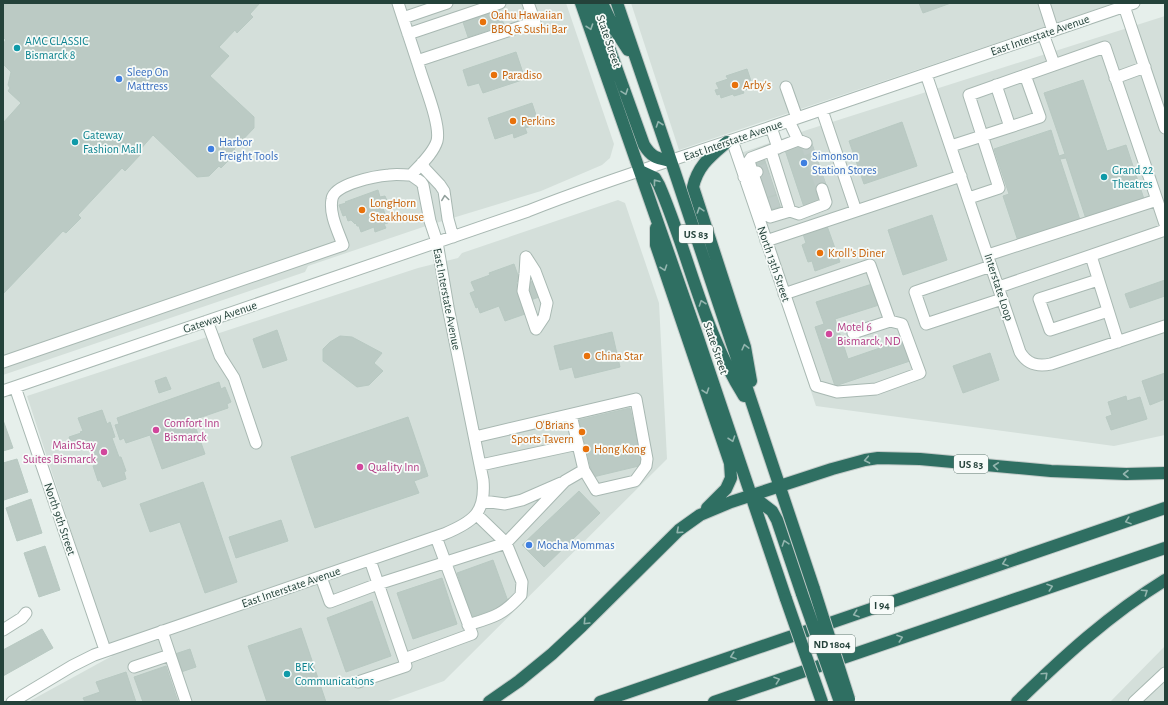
<svg xmlns="http://www.w3.org/2000/svg" width="1168" height="705" font-family="'Alegreya Sans',sans-serif">
	<rect width="100%" height="100%" fill="#e6efeb"/>
	<!-- built -->
	<path fill="#d4dfda" d="M3,3H566L614,144L610,158L602,165L541,191L423,227L308,266L305,272L3,375Z
		M631,3H1115L679,150Z
		M1165,16V435L1114,446L816,406L732,156L807,130Z
		M618,200L625,203L659,303L667,459L444,681L385,702H28L112,656L27,396L418,268L458,258L462,253Z
		M1165,646V702H1110Z"/>
	<!-- building -->
	<path fill="#bbcac4" stroke="#b8c9c2" d="M3,3H260L250,14L253,17L237,33L235,30L219,47L229,56L210,76L254,117V128L234,149L237,152L221,168L219,166L209,176L197,177L153,135L138,152L141,154L125,171L122,168L78,215L81,218L66,233L63,231L4,293L3,123L21,103L8,91L10,88L8,85L11,72L3,64V44L6,40L3,37Z
		M919,3H951L923,13Z
		M498,7L504,25L468,37L462,19Z
		M516,52L525,79L483,93L479,83L468,86L463,70Z
		M747,69L753,87L743,91L744,93L734,96L733,94L721,98L720,94L717,95L715,90L719,89L716,83L728,79L726,76Z
		M1083,80L1107,151L1126,145L1144,199L1086,219L1066,158L1060,159L1080,220L1018,241L1003,196L1009,194L994,149L1051,130L1059,156L1065,154L1044,93Z
		M532,103L539,124L525,128L527,133L514,138L513,133L495,139L488,118Z
		M902,122L917,166L864,184L849,141Z
		M811,141L827,188L823,200L804,207L785,150Z
		M763,155L782,212L772,215L753,159Z
		M378,190L380,197L385,196L388,203L382,205L388,223L384,224L386,228L375,232L374,227L361,232L359,226H357L356,223L355,224L351,220L348,221L346,215L343,216L339,205L346,203L345,202Z
		M932,215L947,260L903,275L888,230Z
		M827,226L840,262L815,271L812,261L808,262L802,245L806,243L803,234Z
		M514,264L520,281L516,282L518,286L537,280L542,296L525,302L528,313L505,321L499,306L480,313L478,307L476,308L470,293L475,291L471,282L490,275L489,273Z
		M1165,280V296L1130,308L1125,294Z
		M872,284L879,305L835,319L848,359L903,340L910,361L835,386L815,327L824,324L816,302Z
		M277,330L287,360L263,368L253,339Z
		M612,332L620,367L575,378L572,367L560,370L554,346Z
		M340,336L352,337L382,353L374,363L383,371L369,385L357,387L323,361V349L330,342Z
		M990,353L999,380L963,393L953,366Z
		M1165,373V399L1150,405L1142,381Z
		M166,377L171,389L159,393L155,381Z
		M219,382L221,389L225,387L231,402L227,404L228,408L193,420L205,454L162,469L150,435L126,443L124,438L120,440L115,425L119,424L117,418Z
		M1126,396L1127,401L1140,397L1147,419L1111,430L1106,417L1112,415L1108,402Z
		M630,408L643,465L593,477L579,420Z
		M102,410L107,424L110,422L115,437L112,438L119,457H121L126,471L124,472L126,479L103,487L100,480L98,481L93,466L95,465L88,446L85,447V444L73,448L69,437L81,433L80,432L83,431L78,418Z
		M408,417L428,476L414,481L419,493L315,528L291,457Z
		M3,420L13,448L3,451Z
		M17,459L28,492L4,500L3,463Z
		M203,482L237,582L205,593L180,522L150,532L140,504Z
		M579,491L600,513L544,567L522,545Z
		M31,499L42,533L17,541L6,508Z
		M281,520L288,541L236,558L229,537Z
		M45,546L60,590L39,597L24,553Z
		M493,560L509,604L472,617L457,573Z
		M442,578L457,624L413,639L397,593Z
		M372,601L391,656L346,672L327,618Z
		M301,628L326,702H267L248,646Z
		M42,629L53,648L3,676V650Z
		M190,649L196,667L181,672L175,654Z
		M166,666L178,702H143L134,677Z
		M126,672L136,702H85L83,698L100,692L96,682Z"/>
	<g fill="none" stroke-linecap="round" stroke-linejoin="round">
		<!-- minor-tunnel -->
		<path stroke="#bfccc8" stroke-width="11" stroke-dasharray="11 5.5" stroke-linecap="butt" d="M806,143L822,189
			M757,172L767,169
			M761,182L771,179
			M764,192L774,189
			M768,204L778,201"/>
		<!-- minor casing -->
		<g stroke="#a8b8b2" stroke-width="13">
			<path id="minor" d="M1044,3L1053,31
				M1124,6L1165,128
				M403,18L447,3
				M408,34L500,3
				M1043,34L1054,64
				M417,61L535,22L528,3
				M926,74L1020,352C1027,364 1037,367 1051,364L1165,326
				M1115,78L1145,67
				M786,87L797,118
				M822,110L856,211
				M789,121L798,140
				M771,127L778,148
				M1010,127L1040,117L1025,75
				M732,140L816,386L837,392L876,389L920,373L902,324L890,321
				M951,146L1010,127L996,85
				M771,151L790,211
				M422,163L425,169L440,185L444,191L448,219L453,237
				M757,172L753,174L749,161L751,158L798,140L806,143
				M744,177L753,174L767,215L770,217L790,211L799,214L825,204L826,202L822,189
				M969,198L999,188L969,95L1105,47L1157,200
				M766,241L961,176
				M988,255L1157,200L1165,224
				M1091,256L1118,342
				M526,257L535,271L547,303L544,317L536,329
				M526,257L525,274L523,291L536,329
				M991,266L915,292L926,324L1002,299
				M1098,280L1039,299L1050,330L1108,311
				M999,287L1165,230
				M784,294L870,265L890,321L853,333
				M207,321L220,356L234,378L256,443
				M3,362L343,245C338,231 329,214 332,199C334,184 376,176 389,175C396,174 404,175 411,175C420,165 433,154 437,141C441,125 425,87 420,70C413,48 405,25 398,3
				M15,387L105,650
				M3,391L528,211C608,179 690,155 771,127C892,86 1013,44 1134,3
				M475,437L636,399L647,459L646,466L635,481L596,490L584,470L571,415
				M481,465L578,444
				M483,501L505,504L522,500L561,483
				M476,514L506,543L565,481L584,470
				M370,560L404,659L472,634L436,537
				M321,577L330,602L378,584L506,543L522,582L521,595C503,615 494,617 468,625
				M3,630L22,618L26,613
				M162,631L186,702
				M134,667L170,655
				M358,682L406,666L404,659
				M12,702L72,666L94,655L444,534C473,522 486,513 483,480L448,307L437,242L430,221L423,185L421,182L411,175
				M1134,702L1165,673"/>
		</g>
		<!-- highway casing -->
		<g stroke="#c2cac8" stroke-width="14">
			<path id="highway" d="M581,3L696,332L786,599
				M593,3L644,145C652,158 657,158 671,161
				M602,3L615,30L628,50
				M617,3L671,161L814,589
				M727,142C711,156 698,165 693,187L745,347L751,381
				M640,171L655,178L659,185C689,254 703,331 744,396
				M656,228V245L730,463L731,478L726,489L707,508
				M751,495L772,511L777,520L802,594
				M489,702L519,681L552,654L582,626L679,530L700,515L731,502L832,469L865,460L878,458L920,459L1051,471L1126,474L1165,473
				M600,702L1165,508
				M714,702L1165,548
				M1017,702C1063,657 1110,614 1165,580"/>
		</g>
		<!-- minor -->
		<use href="#minor" stroke="#fff" stroke-width="11"/>
		<!-- highway -->
		<use href="#highway" stroke="#2f6f62" stroke-width="12"/>
		<!-- highway-bridge casing -->
		<g stroke="#c2cac8" stroke-width="14" stroke-linecap="butt">
			<path id="highway-bridge" d="M814,589L849,699
				M802,594L840,702
				M786,599L822,702"/>
		</g>
		<!-- highway-bridge -->
		<use href="#highway-bridge" stroke="#2f6f62" stroke-width="12"/>
	</g>
	<!-- one-way arrows -->
	<defs><path id="oneway-chevron" d="M-2-3.5L2.5 0L-2 3.5" fill="none" stroke-width="1.6" stroke-linecap="round" stroke-linejoin="round"/></defs>
	<g stroke="#93b5ae">
		<use href="#oneway-chevron" transform="translate(590 27) rotate(71)"/>
		<use href="#oneway-chevron" transform="translate(625 92) rotate(70)"/>
		<use href="#oneway-chevron" transform="translate(659 124) rotate(-109)"/>
		<use href="#oneway-chevron" transform="translate(656 182) rotate(-128)"/>
		<use href="#oneway-chevron" transform="translate(700 210) rotate(-108)"/>
		<use href="#oneway-chevron" transform="translate(664 268) rotate(71)"/>
		<use href="#oneway-chevron" transform="translate(702 303) rotate(-109)"/>
		<use href="#oneway-chevron" transform="translate(745 347) rotate(-104)"/>
		<use href="#oneway-chevron" transform="translate(706 391) rotate(71)"/>
		<use href="#oneway-chevron" transform="translate(732 439) rotate(71)"/>
		<use href="#oneway-chevron" transform="translate(867 460) rotate(169)"/>
		<use href="#oneway-chevron" transform="translate(996 466) rotate(-174)"/>
		<use href="#oneway-chevron" transform="translate(1126 474) rotate(-180)"/>
		<use href="#oneway-chevron" transform="translate(1128 521) rotate(161)"/>
		<use href="#oneway-chevron" transform="translate(679 531) rotate(138)"/>
		<use href="#oneway-chevron" transform="translate(785 543) rotate(-108)"/>
		<use href="#oneway-chevron" transform="translate(1005 563) rotate(161)"/>
		<use href="#oneway-chevron" transform="translate(1050 587) rotate(-19)"/>
		<use href="#oneway-chevron" transform="translate(1145 592) rotate(-34)"/>
		<use href="#oneway-chevron" transform="translate(856 614) rotate(161)"/>
		<use href="#oneway-chevron" transform="translate(586 622) rotate(135)"/>
		<use href="#oneway-chevron" transform="translate(900 638) rotate(-19)"/>
		<use href="#oneway-chevron" transform="translate(733 656) rotate(161)"/>
		<use href="#oneway-chevron" transform="translate(1045 675) rotate(-43)"/>
		<use href="#oneway-chevron" transform="translate(777 680) rotate(-19)"/>
	</g>
	<use stroke="#92a09c" href="#oneway-chevron" transform="translate(445 198) rotate(-98)"/>
	<!-- markers -->
	<g fill="#e8710a" stroke="#f7fbf9" stroke-width="1.5">
		<circle cx="483" cy="22" r="4"/>
		<circle cx="494" cy="75" r="4"/>
		<circle cx="735" cy="85" r="4"/>
		<circle cx="513" cy="121" r="4"/>
		<circle cx="362" cy="210" r="4"/>
		<circle cx="820" cy="253" r="4"/>
		<circle cx="587" cy="356" r="4"/>
		<circle cx="582" cy="432" r="4"/>
		<circle cx="586" cy="449" r="4"/>
	</g>
	<g fill="#0f9aa8" stroke="#f7fbf9" stroke-width="1.5">
		<circle cx="17" cy="48" r="4"/>
		<circle cx="75" cy="142" r="4"/>
		<circle cx="1104" cy="177" r="4"/>
		<circle cx="287" cy="674" r="4"/>
	</g>
	<g fill="#3f7fe0" stroke="#f7fbf9" stroke-width="1.5">
		<circle cx="119" cy="79" r="4"/>
		<circle cx="211" cy="149" r="4"/>
		<circle cx="804" cy="163" r="4"/>
		<circle cx="529" cy="545" r="4"/>
	</g>
	<g fill="#d1479c" stroke="#f7fbf9" stroke-width="1.5">
		<circle cx="829" cy="334" r="4"/>
		<circle cx="156" cy="430" r="4"/>
		<circle cx="104" cy="452" r="4"/>
		<circle cx="360" cy="467" r="4"/>
	</g>
	<g text-anchor="middle" dominant-baseline="central" stroke-width="3.5" stroke-linejoin="round" paint-order="stroke">
		<!-- shield labels -->
		<g fill="#f7fbf9" stroke="#637a73" stroke-width="1">
			<rect x="679" y="225" width="34" height="18" rx="3"/>
			<rect x="954" y="455" width="34" height="18" rx="3"/>
			<rect x="870" y="596" width="24" height="18" rx="3"/>
			<rect x="809" y="635" width="46" height="18" rx="3"/>
		</g>
		<g font-size="11" font-weight="bold" fill="#24423a">
			<text x="696" y="234">US 83</text>
			<text x="971" y="464">US 83</text>
			<text x="882" y="605">I 94</text>
			<text x="832" y="644">ND 1804</text>
		</g>
		<!-- food labels -->
		<g font-size="12" fill="#c56008" stroke="#f7fbf9" text-anchor="start">
			<text x="491" y="15">Oahu Hawaiian<tspan x="491" dy="14">BBQ &amp; Sushi Bar</tspan></text>
			<text x="502" y="75">Paradiso</text>
			<text x="743" y="85">Arby's</text>
			<text x="521" y="121">Perkins</text>
			<text x="370" y="203">LongHorn<tspan x="370" dy="14">Steakhouse</tspan></text>
			<text x="828" y="253">Kroll's Diner</text>
			<text x="595" y="356">China Star</text>
			<text x="574" y="425" text-anchor="end">O'Brians<tspan x="574" dy="14">Sports Tavern</tspan></text>
			<text x="594" y="449">Hong Kong</text>
		</g>
		<!-- street labels -->
		<g font-size="12" fill="#24423a" stroke="#f7fbf9">
			<text transform="translate(1040 35) rotate(-19)">East Interstate Avenue</text>
			<text transform="translate(609 41) rotate(71)">State Street</text>
			<text transform="translate(733 140) rotate(-19)">East Interstate Avenue</text>
			<text transform="translate(774 264) rotate(71)">North 13th Street</text>
			<text transform="translate(999 287) rotate(72)">Interstate Loop</text>
			<text transform="translate(447 299) rotate(79)">East Interstate Avenue</text>
			<text transform="translate(220 317) rotate(-19)">Gateway Avenue</text>
			<text transform="translate(716 348) rotate(71)">State Street</text>
			<text transform="translate(60 519) rotate(71)">North 9th Street</text>
			<text transform="translate(291 587) rotate(-19)">East Interstate Avenue</text>
		</g>
		<!-- culture labels -->
		<g font-size="12" fill="#0d838f" stroke="#f7fbf9" text-anchor="start">
			<text x="25" y="41">AMC CLASSIC<tspan x="25" dy="14">Bismarck 8</tspan></text>
			<text x="83" y="135">Gateway<tspan x="83" dy="14">Fashion Mall</tspan></text>
			<text x="1112" y="170">Grand 22<tspan x="1112" dy="14">Theatres</tspan></text>
			<text x="295" y="667">BEK<tspan x="295" dy="14">Communications</tspan></text>
		</g>
		<!-- shop labels -->
		<g font-size="12" fill="#366cbe" stroke="#f7fbf9" text-anchor="start">
			<text x="127" y="72">Sleep On<tspan x="127" dy="14">Mattress</tspan></text>
			<text x="219" y="142">Harbor<tspan x="219" dy="14">Freight Tools</tspan></text>
			<text x="812" y="156">Simonson<tspan x="812" dy="14">Station Stores</tspan></text>
			<text x="537" y="545">Mocha Mommas</text>
		</g>
		<!-- hotel labels -->
		<g font-size="12" fill="#b23c85" stroke="#f7fbf9" text-anchor="start">
			<text x="837" y="327">Motel 6<tspan x="837" dy="14">Bismarck, ND</tspan></text>
			<text x="164" y="423">Comfort Inn<tspan x="164" dy="14">Bismarck</tspan></text>
			<text x="96" y="445" text-anchor="end">MainStay<tspan x="96" dy="14">Suites Bismarck</tspan></text>
			<text x="368" y="467">Quality Inn</text>
		</g>
	</g>
	<!-- border -->
	<rect width="1168" height="705" fill="none" stroke="#24423a" stroke-width="8"/>
</svg>
